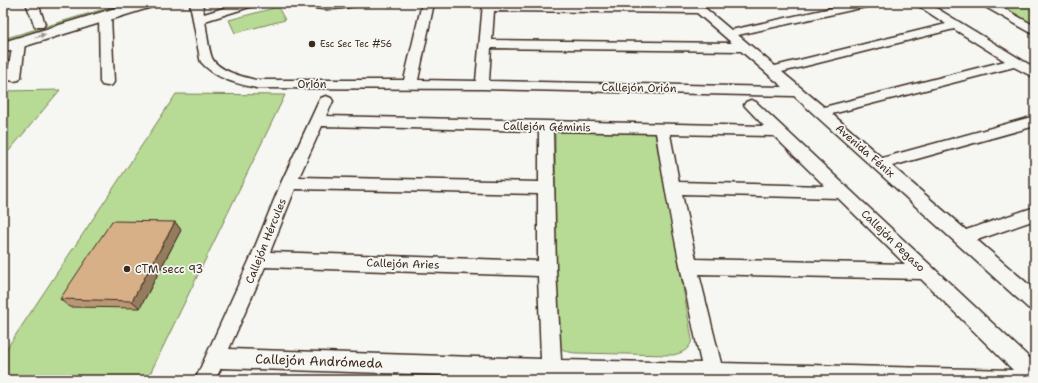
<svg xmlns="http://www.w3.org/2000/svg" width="1038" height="383" font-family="'Shantell Sans',sans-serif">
	<rect width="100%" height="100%" fill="#f6f6f2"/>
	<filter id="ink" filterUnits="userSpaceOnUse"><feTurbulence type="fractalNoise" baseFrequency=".025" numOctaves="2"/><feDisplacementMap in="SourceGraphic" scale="8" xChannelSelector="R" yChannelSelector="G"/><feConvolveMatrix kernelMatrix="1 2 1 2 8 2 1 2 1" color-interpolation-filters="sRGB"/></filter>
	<g filter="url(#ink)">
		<!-- green -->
		<path fill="#b7da94" stroke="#798259" d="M124,3H141L3,45V39Z
			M995,3H1035V26Z
			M278,7L285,20L235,33L229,20Z
			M60,90L3,158V91Z
			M176,94L285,95L147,380H3V354Z
			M555,131L653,132L656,135L692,339C690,350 682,353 673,355L576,353C564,352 559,349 555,338Z"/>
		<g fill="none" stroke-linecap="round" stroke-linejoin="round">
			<!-- street casing -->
			<g stroke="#3b2a1e" stroke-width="3">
				<path id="street" d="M3,3H12L10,5L3,7Z
					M26,3H38L45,24L43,27H35Z
					M190,3H202L204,14L240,3H258L256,5L205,21C207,32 208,47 212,58C218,71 244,77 256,80H404L422,3H434L418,80L476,81L483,3L689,6L686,3H699L731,30L854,3H876L874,5L870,6L738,35L775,66L946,24L914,3H928L1035,68V78L1014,67L832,114L882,158L1035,116V126L892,166L966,230L1035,207V220L977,240L1035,290V310L1028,308L794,96L482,89L256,88C235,83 216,79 201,62L200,59ZM494,11L697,13L732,43L492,40ZM954,29L1005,61L824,107L782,72ZM491,48L741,51L783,87L489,81Z
					M301,3H360L358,5C338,10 323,11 303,5Z
					M980,3H994L1035,26V35L982,5Z
					M105,12L109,13L111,16L114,82L112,85L107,86L102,85L100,82L99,16L101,13Z
					M19,39L23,40L25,43L21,77L19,80L14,81L9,80L7,77L13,43L15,40Z
					M326,96L331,98L333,101L326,116L764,126L744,105L746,102L751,100L756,102L1035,363V380H606L221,368L215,380H195L250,259L281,183L319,101L321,98ZM322,126L539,131V182L299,177ZM553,131L656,133C668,211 684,286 701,363L561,360L556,269ZM670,134L774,136L825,186L679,182ZM295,189L538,194V261L270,252ZM682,194L838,198L905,264L696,259ZM265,267L538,276L541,359L229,349ZM699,274L921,279L1013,370L721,363Z"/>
			</g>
			<!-- secondary casing -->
			<g stroke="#3b2a1e" stroke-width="3">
				<path id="secondary" d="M132,3H157L155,6L3,53V42Z"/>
			</g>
			<!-- street -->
			<use href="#street" fill="#f6f6f2" fill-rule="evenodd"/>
			<!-- secondary -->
			<use href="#secondary" fill="#f6f6f2" fill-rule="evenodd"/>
		</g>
		<!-- wall -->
		<path fill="#b99775" stroke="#3b2a1e" d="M175,222L181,230L140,308L69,307L60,299Z"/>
		<!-- shaded-wall -->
		<path fill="#967b5f" stroke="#3b2a1e" d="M4,55L8,61L6,76H3V59Z
			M175,222L181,230L140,308L132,301Z"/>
		<!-- building -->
		<path fill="#d7b088" stroke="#3b2a1e" d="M112,221L175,222L132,301L60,299Z"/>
		<!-- one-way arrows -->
		<defs><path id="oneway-solid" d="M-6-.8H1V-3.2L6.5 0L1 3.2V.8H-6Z"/></defs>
		<use fill="#989088" href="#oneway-solid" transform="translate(40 36) rotate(-17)"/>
	</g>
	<!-- markers -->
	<g fill="#3b2a1e" stroke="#f6f6f2" stroke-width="1.5">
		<circle cx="312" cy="44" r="4"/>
		<circle cx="127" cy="269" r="4"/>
	</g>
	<g text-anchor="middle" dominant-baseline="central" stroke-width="3.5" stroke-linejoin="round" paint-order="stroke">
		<!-- far-poi labels -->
		<g font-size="9" fill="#3b2a1e" stroke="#f6f6f2" text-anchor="start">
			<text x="320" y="44">Esc Sec Tec #56</text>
		</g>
		<!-- street labels -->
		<g font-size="11" fill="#3b2a1e" stroke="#f6f6f2">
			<text x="312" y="84">Orión</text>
			<text transform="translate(639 88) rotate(1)">Callejón Orión</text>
			<text transform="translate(547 127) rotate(1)">Callejón Géminis</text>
			<text transform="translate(865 151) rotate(41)">Avenida Fénix</text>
			<text transform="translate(266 241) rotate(-68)">Callejón Hércules</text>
			<text transform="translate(893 241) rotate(44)">Callejón Pegaso</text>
			<text transform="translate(403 264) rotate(2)">Callejón Aries</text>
		</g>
		<!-- poi labels -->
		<g font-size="11" fill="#3b2a1e" stroke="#f6f6f2" text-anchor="start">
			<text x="135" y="269">CTM secc 93</text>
		</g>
		<!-- near-street labels -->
		<g font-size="13" fill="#3b2a1e" stroke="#f6f6f2">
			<text transform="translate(319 361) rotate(2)">Callejón Andrómeda</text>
		</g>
	</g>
	<!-- margin -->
	<rect width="1038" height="383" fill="none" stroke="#f6f6f2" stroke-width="16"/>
	<rect x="8" y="8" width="1022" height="367" fill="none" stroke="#3b2a1e" stroke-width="1.5" filter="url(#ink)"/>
</svg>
